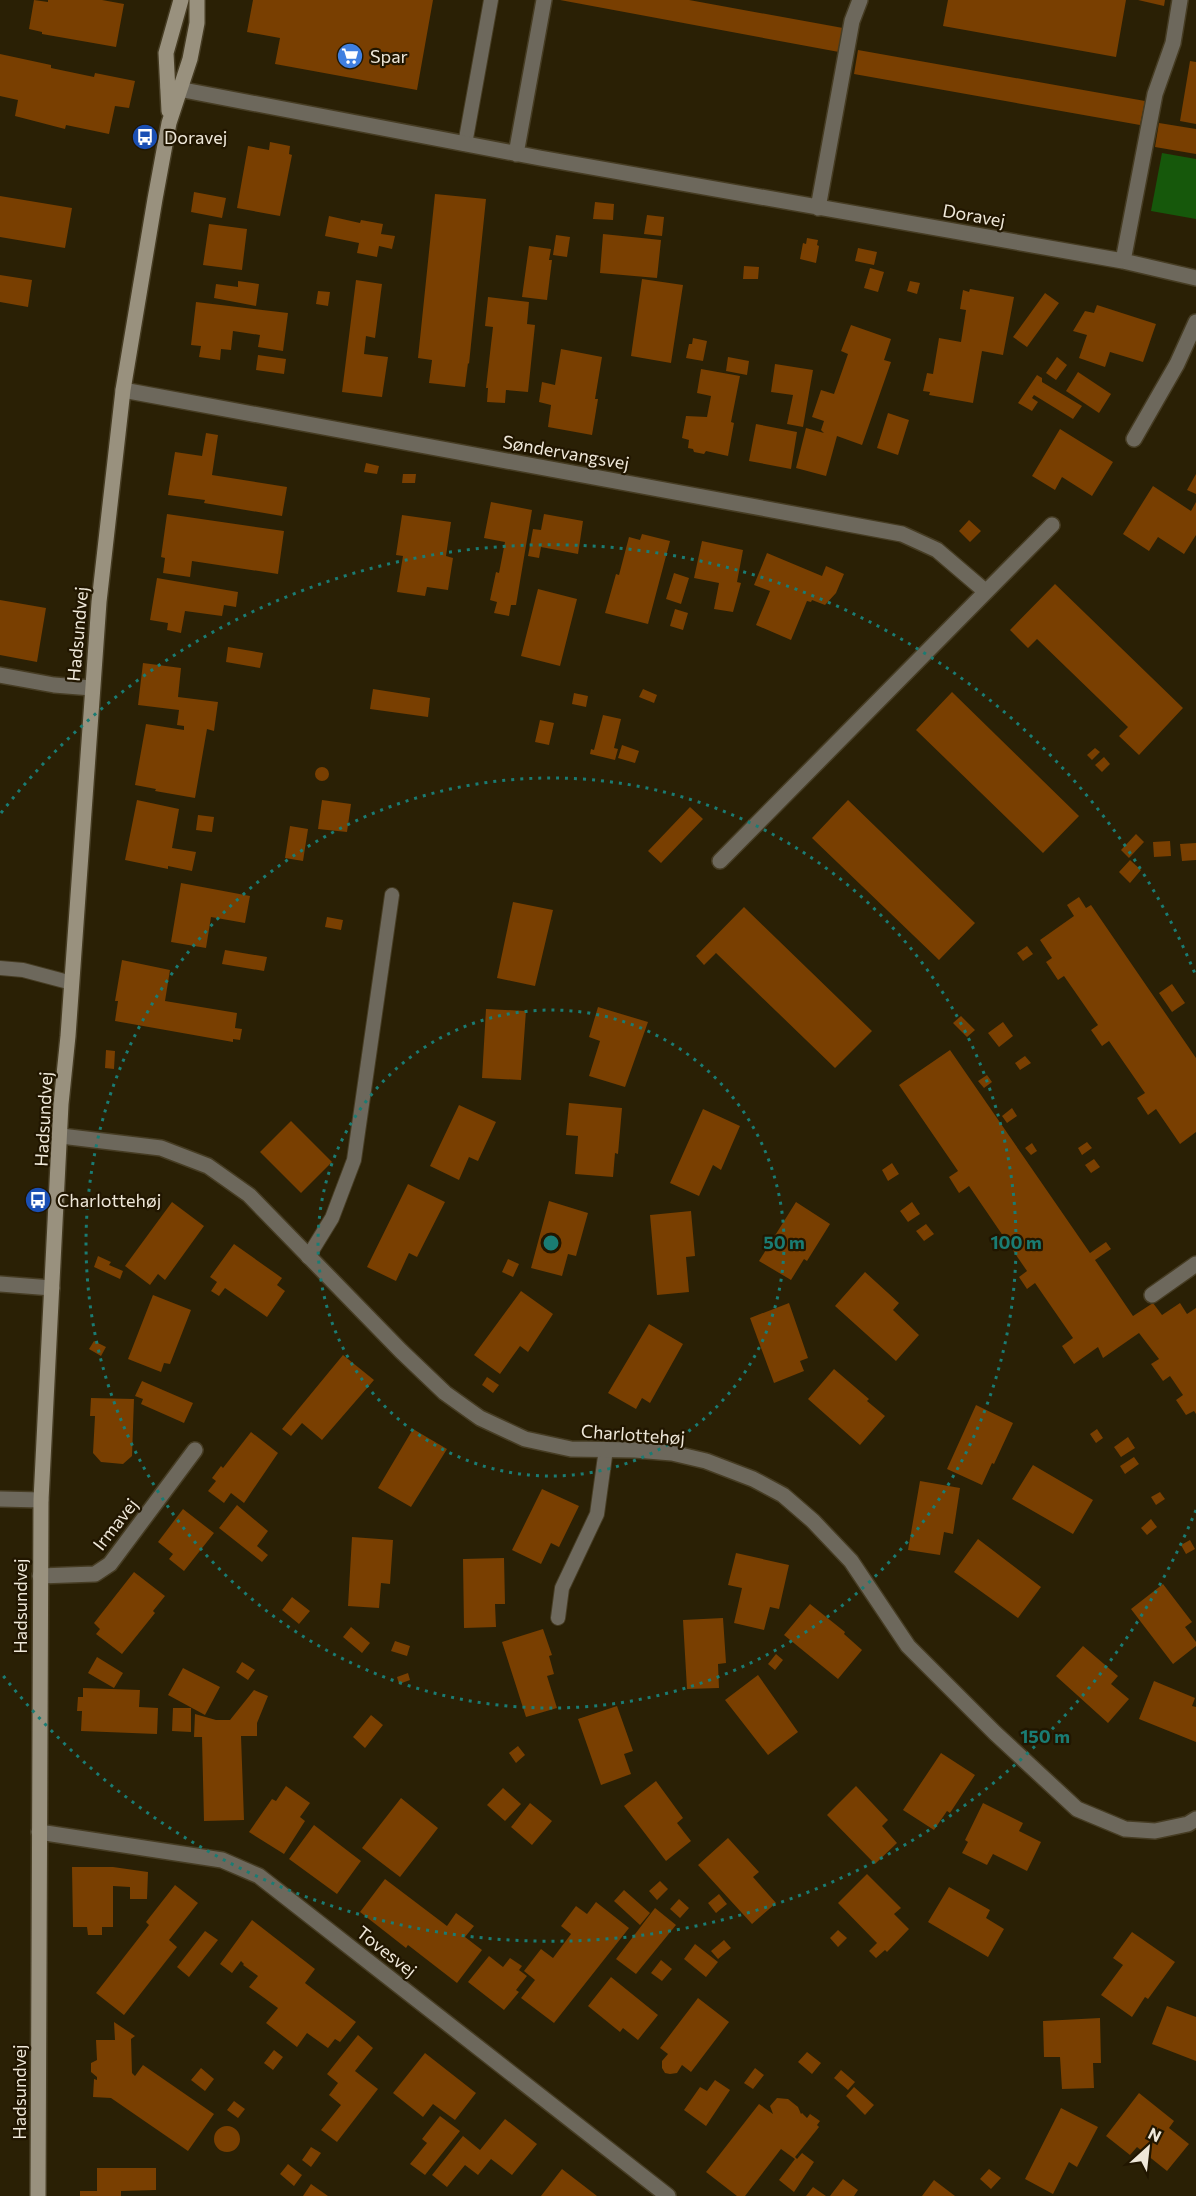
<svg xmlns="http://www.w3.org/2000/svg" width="1196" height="2196" font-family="Commissioner,sans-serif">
	<rect width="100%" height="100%" fill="#2a2005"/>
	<!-- green -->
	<path fill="#16580b" d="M1162,153L1196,159V219L1151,211Z"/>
	<!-- building -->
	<path fill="#793f01" d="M34,0L48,2V0H102L124,4L116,47L42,34V32L29,29Z
		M253,0H433L417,90L275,64L280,38L247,32Z
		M560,0H689L843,28L839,52Z
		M948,0H1126L1116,57L943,26Z
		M1138,0H1165L1164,6Z
		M858,50L1145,101L1140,125L854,74Z
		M0,54L51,65V68L94,77L95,73L135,81L129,108L115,106L109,134L66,125L65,129L15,116L18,100L0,96Z
		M1190,61L1196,62V124L1180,121Z
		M1159,123L1196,129V154L1155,147Z
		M270,142L290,146L289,154L292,155L280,216L237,208L248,146L269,150Z
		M194,192L226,198L222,218L191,212Z
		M435,194L486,199L469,364L468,363L465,387L429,383L432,360L418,358Z
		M0,196L72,208L65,248L0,237Z
		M595,202L614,204L613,220L593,219Z
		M647,215L664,217L662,236L644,234Z
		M329,216L360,223L361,220L383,224L381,234L395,236L392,249L379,246L377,257L357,253L359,243L325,236Z
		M209,224L247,229L242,270L203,265Z
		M603,234L661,240L657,278L600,273Z
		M556,235L570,237L567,257L553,255Z
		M807,238L818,240L817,245L819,246L816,263L800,259L803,243L806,244Z
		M529,246L551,249L549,260H552L547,300L522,297Z
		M858,248L877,252L874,265L855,261Z
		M744,266L759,267L758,279H743Z
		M870,268L884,272L878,292L864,288Z
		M0,275L32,280L28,307L0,302Z
		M642,279L683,285L671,363L631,356Z
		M356,280L382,284L375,338L366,336L364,354L388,357L382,397L342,392Z
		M238,281L259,284L256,306L214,298L216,284L238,287Z
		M910,281L920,283L917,294L907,291Z
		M970,289L1014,297L1003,355L982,351L973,403L929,395L930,392L923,391L927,373L933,374L939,338L961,342L966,310L960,309L963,290L969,292Z
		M318,291L330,292L328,306L316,304Z
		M1045,293L1059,303L1027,347L1013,337Z
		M488,297L529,302L527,324L535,325L528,392L506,390L505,403L487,402L488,388H486L493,327L485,326Z
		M196,302L288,313L283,351L258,347L260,335L233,331L231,350L221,349L220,360L199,357L201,346L191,345Z
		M1097,305L1156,324L1143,362L1110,352L1105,367L1079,358L1087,335L1073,331L1085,311L1094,313Z
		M851,325L891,339L884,360L891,362L862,445L837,436L826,476L796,468L806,428L824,433L821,430L824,421L812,417L821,390L834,394L848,354L841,351Z
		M693,338L707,341L703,361L686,358L689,344H692Z
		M561,349L602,357L595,399H598L592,435L548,427L551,405L539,402L542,382L555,385Z
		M258,355L286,359L284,374L256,370Z
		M728,357L749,361L747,375L726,371Z
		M1057,357L1067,365L1056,380L1046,373Z
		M775,364L813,370L803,427L787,424L793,395L771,392Z
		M701,369L740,376L731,422L734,423L728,456L706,451L704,454L694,452L693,449L688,448L689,440L682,438L686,416L707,417L711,396L697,393Z
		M1078,372L1111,394L1099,413L1066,391Z
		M1037,375L1042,378V382L1082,406L1073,419L1034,395L1032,398L1038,402L1032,411L1018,403Z
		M888,413L909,420L898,455L877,448Z
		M756,424L797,432L791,469L749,461Z
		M1060,429L1113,462L1092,496L1062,477L1055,490L1032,476Z
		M206,433L218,435L212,475L287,487L282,516L204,503L205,500L168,495L175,452L202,456Z
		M366,463L379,466L377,474L364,472Z
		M403,474H416L415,483H402Z
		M1196,474V494L1187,490Z
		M1153,486L1191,511L1196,502V535L1184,554L1158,537L1149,551L1123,534Z
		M491,502L532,510L516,605H511L509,616L494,613L497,602L490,600L496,572L499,573L505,542L484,538Z
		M167,514L284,531L278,574L192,561L190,577L163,573L165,558L161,557Z
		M544,514L583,521L578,554L541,547L539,558L528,556L533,529L541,530Z
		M402,515L451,522L446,556L453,558L448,590L427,587L425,596L397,592L403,556L396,555Z
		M969,520L981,531L970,542L959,531Z
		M642,534L670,541L648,624L605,613L616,574L619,575L629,537L640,540Z
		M702,541L743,550L737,582L741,583L733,612L714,609L719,583L694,578Z
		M767,553L822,576L826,566L844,574L836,593L825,605L812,600L811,602L807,601L791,640L756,625L770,591L754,585Z
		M674,573L689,578L681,604L666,599Z
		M157,578L238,592L236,607L224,605L222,616L185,611L181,633L167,630L168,623L150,620Z
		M1055,584L1183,708L1139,755L1119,736L1128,727L1037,639L1028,648L1010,630Z
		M538,589L577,599L560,666L521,656Z
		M0,600L46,608L37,662L0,655Z
		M675,609L688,613L683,630L670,626Z
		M228,647L263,653L260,668L226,662Z
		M143,663L181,668L178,697L218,702L214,731L207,729L195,798L155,791L156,789L135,785L146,724L184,730V726L177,725L179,710L138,705Z
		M373,689L430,698L428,717L370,709Z
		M643,689L657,695L654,703L639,697Z
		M952,692L1079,816L1043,853L916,730Z
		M574,693L588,696L586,707L572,704Z
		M603,715L621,719L614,748L618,749L615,760L590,754L591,749L594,750Z
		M540,720L554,723L549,745L535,742Z
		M622,745L639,751L635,763L618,758Z
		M1095,748L1100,752L1092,760L1087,755Z
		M1104,757L1110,764L1102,772L1095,765Z
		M315 774a7 7 0 1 1 14 0a7 7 0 1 1-14 0Z
		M137,800L179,809L172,848L196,852L192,871L168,866V869L125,860Z
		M322,800L351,804L347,832L318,829Z
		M848,800L975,923L939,960L812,838Z
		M690,807L703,819L661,863L648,851Z
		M198,815L214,817L212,832L196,830Z
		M290,826L308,829L303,861L285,858Z
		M1136,834L1144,842L1129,858L1121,850Z
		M1170,841L1171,856L1154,857L1153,842Z
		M1196,843V860L1182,861L1180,844Z
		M1130,860L1141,870L1130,883L1119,872Z
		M181,883L250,896L245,923L211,917L206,948L171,942Z
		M1079,897L1086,908L1091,905L1196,1058V1132L1180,1144L1156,1109L1148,1115L1137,1098L1145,1093L1109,1041L1102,1046L1091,1030L1098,1025L1064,976L1058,980L1046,962L1052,958L1040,940L1074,916L1067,905Z
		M513,902L553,910L535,986L497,978Z
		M744,907L872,1031L835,1068L716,953L704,965L696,956Z
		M327,917L343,920L341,930L325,927Z
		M1027,946L1033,954L1023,961L1017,953Z
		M225,950L267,957L264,971L222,964Z
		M122,960L170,970L165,1001L237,1013L235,1028L242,1029L240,1040L233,1039V1042L115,1021L118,1001H115Z
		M1172,984L1185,1003L1172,1012L1159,993Z
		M598,1007L648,1022L625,1087L589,1076L600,1041L589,1037Z
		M486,1009L526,1011L521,1080L482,1078Z
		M961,1016L975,1030L967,1037L953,1023Z
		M1003,1022L1013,1036L999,1047L988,1033Z
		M106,1050L115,1051L114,1069L105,1068Z
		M950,1050L1090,1253L1106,1242L1111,1249L1095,1260L1133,1316L1153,1303L1162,1315L1180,1303L1187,1314L1196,1308V1414L1194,1411L1186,1415L1176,1400L1183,1395L1170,1376L1163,1381L1151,1364L1159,1359L1139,1333L1103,1358L1098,1347L1074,1364L1062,1346L1073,1338L1035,1283L1027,1289L1019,1277L1027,1271L969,1186L959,1193L949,1177L958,1171L899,1085Z
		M1025,1056L1031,1063L1020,1070L1015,1063Z
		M987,1075L992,1082L984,1088L978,1081Z
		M569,1103L622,1108L618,1154L615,1153L613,1177L575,1174L578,1136L566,1135Z
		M459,1105L496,1122L478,1161L469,1157L459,1180L430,1166Z
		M1012,1108L1017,1116L1007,1123L1002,1116Z
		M703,1109L740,1126L721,1170L713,1165L699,1196L670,1183Z
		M291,1121L332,1162L301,1193L260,1152Z
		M1087,1142L1092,1148L1082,1155L1078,1148Z
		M1032,1143L1037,1151L1031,1155L1025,1148Z
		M1094,1159L1100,1167L1091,1173L1085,1165Z
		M892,1163L899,1174L888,1181L882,1170Z
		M408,1184L445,1202L417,1257L409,1253L396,1281L367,1267Z
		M549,1201L588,1213L576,1256L568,1254L562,1276L531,1268Z
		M172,1202L204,1226L165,1280L158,1274L150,1285L125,1266Z
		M796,1202L830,1224L807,1261L804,1259L791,1280L759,1261Z
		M912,1202L920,1214L908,1222L900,1211Z
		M691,1211L695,1256L686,1257L689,1292L657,1295L650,1215Z
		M926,1224L934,1234L924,1241L916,1231Z
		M234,1244L282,1278L277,1285L285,1291L267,1317L225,1288L219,1296L211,1291L217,1282L210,1277Z
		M98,1256L111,1262L109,1265L123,1271L120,1279L94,1267Z
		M508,1259L519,1264L513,1277L502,1272Z
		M865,1272L899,1303L893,1310L919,1335L896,1361L835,1306Z
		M521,1291L553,1314L528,1352L520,1346L500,1374L474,1355Z
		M153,1295L191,1310L170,1364L164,1363L161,1372L128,1359Z
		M789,1303L808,1358L800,1361L804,1371L774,1383L750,1318Z
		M649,1324L683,1344L650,1403L642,1398L636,1409L608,1393Z
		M94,1341L106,1347L101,1356L89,1349Z
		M343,1355L374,1380L322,1440L302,1423L291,1436L282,1429Z
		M834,1369L869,1399L867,1401L885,1416L860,1445L808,1399Z
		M487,1377L499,1385L493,1393L482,1385Z
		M142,1381L193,1403L184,1423L141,1404L143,1399L135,1396Z
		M91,1398L134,1399L132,1456L123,1464L101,1462L93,1453L95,1416H90Z
		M976,1405L1013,1423L994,1464L992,1463L982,1485L947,1469Z
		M413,1429L447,1449L411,1507L378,1488Z
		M1097,1429L1103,1438L1096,1443L1090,1434Z
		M251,1432L278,1453L244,1503L231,1493L224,1503L208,1491L216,1481L212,1478L221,1466L223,1468Z
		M1128,1437L1135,1448L1121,1457L1114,1447Z
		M1134,1457L1139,1464L1125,1474L1120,1466Z
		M1033,1465L1093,1500L1073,1534L1012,1499Z
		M920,1481L960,1488L953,1534L944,1532L940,1555L908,1550Z
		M542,1489L579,1506L559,1547L551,1543L541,1564L512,1550Z
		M1160,1492L1165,1499L1156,1505L1151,1497Z
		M237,1505L268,1531L257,1546L268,1555L262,1562L219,1528Z
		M183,1509L214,1533L184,1571L169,1559L173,1554L158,1542Z
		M1151,1519L1157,1527L1147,1535L1141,1528Z
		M352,1537L393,1540L390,1584L381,1583L379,1608L348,1606Z
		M978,1539L1041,1587L1018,1618L954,1572Z
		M1190,1540L1195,1549L1186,1554L1181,1545Z
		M736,1553L789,1565L779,1609L770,1607L764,1630L734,1623L742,1588L728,1585Z
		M504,1558L505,1604H495L496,1627L464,1628L463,1559Z
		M134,1572L165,1596L153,1611L155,1613L122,1654L96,1634L100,1629L94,1623Z
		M1163,1584L1192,1622L1185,1627L1196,1642V1646L1173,1664L1131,1609Z
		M292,1597L310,1611L299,1624L282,1610Z
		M810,1604L845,1632L844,1634L862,1650L838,1679L784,1635Z
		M723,1618L726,1663L718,1664L719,1688L687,1689L683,1620Z
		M351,1627L370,1643L362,1653L343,1637Z
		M543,1629L552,1655L549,1656L554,1674L547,1676L557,1708L526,1717L502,1642Z
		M395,1641L410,1646L407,1656L391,1651Z
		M1083,1646L1118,1676L1111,1684L1129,1699L1108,1723L1056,1676Z
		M776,1654L783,1660L775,1670L768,1664Z
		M97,1657L123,1673L114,1688L88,1673Z
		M242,1662L255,1670L248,1680L236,1672Z
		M183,1668L220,1687L205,1715L168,1695Z
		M408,1673L410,1680L399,1684L397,1677Z
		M758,1675L798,1732L768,1755L725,1700Z
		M1154,1681L1195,1698L1192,1706L1196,1707V1742L1139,1719Z
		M83,1688L140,1690L139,1707L158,1708L157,1734L81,1731L82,1711H77L78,1697H83Z
		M254,1690L268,1696L257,1723V1736H241L244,1820L204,1821L202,1737H194L195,1714L216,1720H230Z
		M617,1706L633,1751L624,1754L631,1774L601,1785L578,1719Z
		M173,1708H191V1732L172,1731Z
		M371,1715L383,1725L365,1748L353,1737Z
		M518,1746L525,1755L516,1763L509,1753Z
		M941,1753L975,1775L950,1813L947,1811L934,1830L903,1810Z
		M656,1781L683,1818L677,1823L691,1841L666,1861L624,1806Z
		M286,1786L310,1803L300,1817L305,1821L284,1854L249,1832L272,1799L276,1801Z
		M856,1786L888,1820L882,1826L897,1843L875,1864L827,1815Z
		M503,1788L521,1804L505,1821L487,1805Z
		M401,1798L438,1828L400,1877L362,1848Z
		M530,1803L552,1821L532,1845L511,1827Z
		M983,1803L1023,1823L1019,1831L1041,1842L1027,1871L993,1854L987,1865L962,1853L968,1842L965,1840Z
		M314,1825L361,1861L337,1894L289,1859Z
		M728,1838L759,1872L753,1877L776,1903L752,1924L698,1865Z
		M72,1867H113L148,1872L147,1899H130V1887L113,1886V1927H102V1935H88L87,1927H73Z
		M867,1874L901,1908L894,1914L909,1929L887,1952L885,1950L876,1958L869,1951L877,1943L838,1903Z
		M385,1879L447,1926L456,1913L474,1926L465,1937L482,1950L457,1983L408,1945L406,1948L360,1912Z
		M660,1881L668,1889L657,1900L649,1891Z
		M175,1885L198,1903L169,1940L177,1947L124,2015L96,1993L149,1925L146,1922Z
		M949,1887L990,1910L986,1918L1004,1929L988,1957L928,1922Z
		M624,1890L650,1913L640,1925L614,1901Z
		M719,1894L727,1904L716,1913L708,1903Z
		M679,1899L689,1908L680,1918L670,1909Z
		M596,1902L629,1928L554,2023L521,1998L535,1980L524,1971L541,1949L553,1958L571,1934L561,1926L576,1906L587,1914Z
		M655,1908L676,1925L636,1974L616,1959Z
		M252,1920L315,1969L305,1983L356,2022L340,2042L335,2039L328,2048L307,2033L297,2047L266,2023L278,2008L249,1987L258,1976L243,1965L244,1964L241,1961L232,1973L220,1964Z
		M838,1930L847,1938L838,1947L830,1938Z
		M205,1931L218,1940L189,1977L177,1967Z
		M1132,1932L1175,1962L1148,1999L1145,1997L1132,2017L1101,1995L1123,1965L1113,1958Z
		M724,1940L731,1948L718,1959L711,1951Z
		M695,1944L718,1962L706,1977L684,1959Z
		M489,1956L503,1967L510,1958L522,1966L519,1970L527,1976L516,1990L519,1992L504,2010L468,1982Z
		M661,1960L672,1969L662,1981L651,1973Z
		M611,1977L658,2015L638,2040L623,2028L620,2032L588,2006Z
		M698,1998L729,2022L691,2072L682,2065L677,2073L670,2074L665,2073L662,2068V2061L668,2054L660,2048Z
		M1167,2006L1196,2017V2061L1152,2044Z
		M1100,2018L1101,2063H1093L1094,2088L1062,2089L1060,2057H1044L1043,2021Z
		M114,2022L135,2036L131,2039L132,2073L135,2076L143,2065L214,2114L188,2151L111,2098L93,2097L94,2079L97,2080V2077L91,2072V2063L97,2060L96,2040H115Z
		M358,2035L373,2048L355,2071L378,2089L337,2142L321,2130L341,2105L329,2095L338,2083L327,2074Z
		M274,2050L283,2057L273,2070L264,2063Z
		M807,2052L821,2063L812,2074L798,2062Z
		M425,2053L476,2093L455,2120L433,2104L423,2117L393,2093Z
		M201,2068L214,2079L205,2091L191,2080Z
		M755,2068L764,2075L753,2089L744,2083Z
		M841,2070L855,2082L848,2090L834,2078Z
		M715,2080L730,2090L706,2126L684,2110L700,2087L707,2091Z
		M854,2087L874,2105L865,2115L846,2096Z
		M1139,2093L1174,2121L1169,2128L1189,2144L1167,2171L1137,2147L1130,2155L1106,2136Z
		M777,2098L788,2099L798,2107L801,2114L802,2113L807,2118L810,2114L820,2121L817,2125L819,2127L795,2157L797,2159L802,2153L814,2162L794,2192L779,2180L795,2159L781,2149L745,2196H737L706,2172L759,2104L773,2114L770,2106Z
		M234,2101L245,2109L238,2118L227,2110Z
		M1061,2108L1098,2127L1077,2167L1069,2162L1053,2194L1025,2179Z
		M440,2116L460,2131L425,2175L410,2164L427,2143L422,2139Z
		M505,2119L537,2144L512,2175L491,2159L478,2175L465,2165L447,2187L432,2175L463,2136L480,2150Z
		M214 2139a13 13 0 1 1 26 0a13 13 0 1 1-26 0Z
		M311,2147L321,2153L311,2167L302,2160Z
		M288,2164L302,2175L294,2186L280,2174Z
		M97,2168H156V2190L121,2191V2196H80V2191H97Z
		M562,2169L597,2196H541Z
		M989,2169L1001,2178L991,2189L980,2179Z
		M843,2179L858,2190L854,2196H830Z
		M934,2180L955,2196H922Z
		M311,2184L328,2196H303Z
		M813,2187L826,2196H806Z"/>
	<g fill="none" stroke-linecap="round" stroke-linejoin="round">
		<!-- lane casing -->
		<g stroke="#463c23" stroke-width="16">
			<path id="lane" d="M465,144L491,0
				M0,968L23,970L72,983
				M308,1257L332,1218L354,1160L392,895
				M558,1618L562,1588L597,1514L606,1449"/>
		</g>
		<!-- street casing -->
		<g stroke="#463c23" stroke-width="18">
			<path id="street" d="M168,87L540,158L1123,261L1196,278
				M516,154L544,0
				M818,208L852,21L860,0
				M1123,261L1155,94L1173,43L1180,0
				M123,390L902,534L937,550L985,591
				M1134,439L1177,364L1196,322
				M0,675L54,685L92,688
				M720,861L1052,525
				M61,1136L161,1148L208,1166L249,1195L401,1351L445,1393L480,1418L525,1439L571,1449L635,1450L672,1453L706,1461L753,1479L783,1495L813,1521L851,1561L908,1646L995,1733L1077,1809L1125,1829L1155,1831L1188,1824L1196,1819
				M0,1284L52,1288
				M1152,1295L1196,1264
				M0,1499L41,1500
				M40,1576L95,1574L110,1564L195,1450
				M39,1832L222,1860L259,1876L668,2196"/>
		</g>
		<!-- secondary casing -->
		<g stroke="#463c23" stroke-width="18">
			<path id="secondary" d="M169,111L166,53L181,0
				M38,2196L41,1500L61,1104L68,1036L99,602L123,390L155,199L169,123L190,59L197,23V0"/>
		</g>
		<!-- lane -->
		<use href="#lane" stroke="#6d685c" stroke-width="14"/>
		<!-- street -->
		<use href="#street" stroke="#6d685c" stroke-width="15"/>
		<!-- secondary -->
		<use href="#secondary" stroke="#99917e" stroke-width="15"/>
	</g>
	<!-- distance rings -->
	<g fill="none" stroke="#1a7c73" stroke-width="3" stroke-dasharray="3 6">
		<circle cx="551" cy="1243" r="233"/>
		<circle cx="551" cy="1243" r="465"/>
		<path d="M1196 1510A698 698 0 0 1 1 1673M1 813A698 698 0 0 1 1196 976"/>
	</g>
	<!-- icons -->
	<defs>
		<g id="supermarket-disc" transform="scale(1.35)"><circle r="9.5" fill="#3f7fe0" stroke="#211600"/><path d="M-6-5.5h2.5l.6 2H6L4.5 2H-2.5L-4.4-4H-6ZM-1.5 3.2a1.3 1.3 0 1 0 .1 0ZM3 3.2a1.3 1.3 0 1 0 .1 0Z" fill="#fff"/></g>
		<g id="bus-disc" transform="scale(1.35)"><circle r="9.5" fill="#1a4fb4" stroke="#211600"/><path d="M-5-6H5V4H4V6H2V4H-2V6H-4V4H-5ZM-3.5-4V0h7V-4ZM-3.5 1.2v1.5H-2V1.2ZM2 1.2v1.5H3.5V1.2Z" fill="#fff"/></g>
	</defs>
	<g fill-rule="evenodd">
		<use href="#supermarket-disc" x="350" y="56"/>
		<use href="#bus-disc" x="145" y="137"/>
		<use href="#bus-disc" x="38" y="1200"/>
	</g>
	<g text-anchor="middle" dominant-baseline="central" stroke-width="4.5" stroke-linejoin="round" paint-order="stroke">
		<!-- poi labels -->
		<g font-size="18" fill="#efe8d9" stroke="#211600" text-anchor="start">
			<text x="370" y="56">Spar</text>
			<text x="164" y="137">Doravej</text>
			<text x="57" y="1200">Charlottehøj</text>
		</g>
		<!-- street labels -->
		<g font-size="18" fill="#efe8d9" stroke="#211600">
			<text transform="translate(974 215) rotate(10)">Doravej</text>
			<text transform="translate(566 452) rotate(10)">Søndervangsvej</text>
			<text transform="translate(77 634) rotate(-85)">Hadsundvej</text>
			<text transform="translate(43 1119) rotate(-87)">Hadsundvej</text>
			<text transform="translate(633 1434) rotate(4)">Charlottehøj</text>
			<text transform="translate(115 1524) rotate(-52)">Irmavej</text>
			<text transform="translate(20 1606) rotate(-90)">Hadsundvej</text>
			<text transform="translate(387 1951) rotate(38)">Tovesvej</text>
			<text transform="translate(19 2092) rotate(-90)">Hadsundvej</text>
		</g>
	</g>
	<circle cx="551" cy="1243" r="9" fill="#1a7c73" stroke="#211600" stroke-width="3"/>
	<g font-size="18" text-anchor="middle" font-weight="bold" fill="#1a7c73" stroke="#211600" stroke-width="4.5" stroke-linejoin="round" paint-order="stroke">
		<text x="784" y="1249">50 m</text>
		<text x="1016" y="1249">100 m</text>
		<text x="1045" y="1743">150 m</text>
	</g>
	<!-- north arrow -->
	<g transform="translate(1148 2148) rotate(27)" stroke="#211600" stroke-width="4.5" paint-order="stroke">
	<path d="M0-4.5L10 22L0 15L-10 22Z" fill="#efe8d9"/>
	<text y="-9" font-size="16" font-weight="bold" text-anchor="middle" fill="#efe8d9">N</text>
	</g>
</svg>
